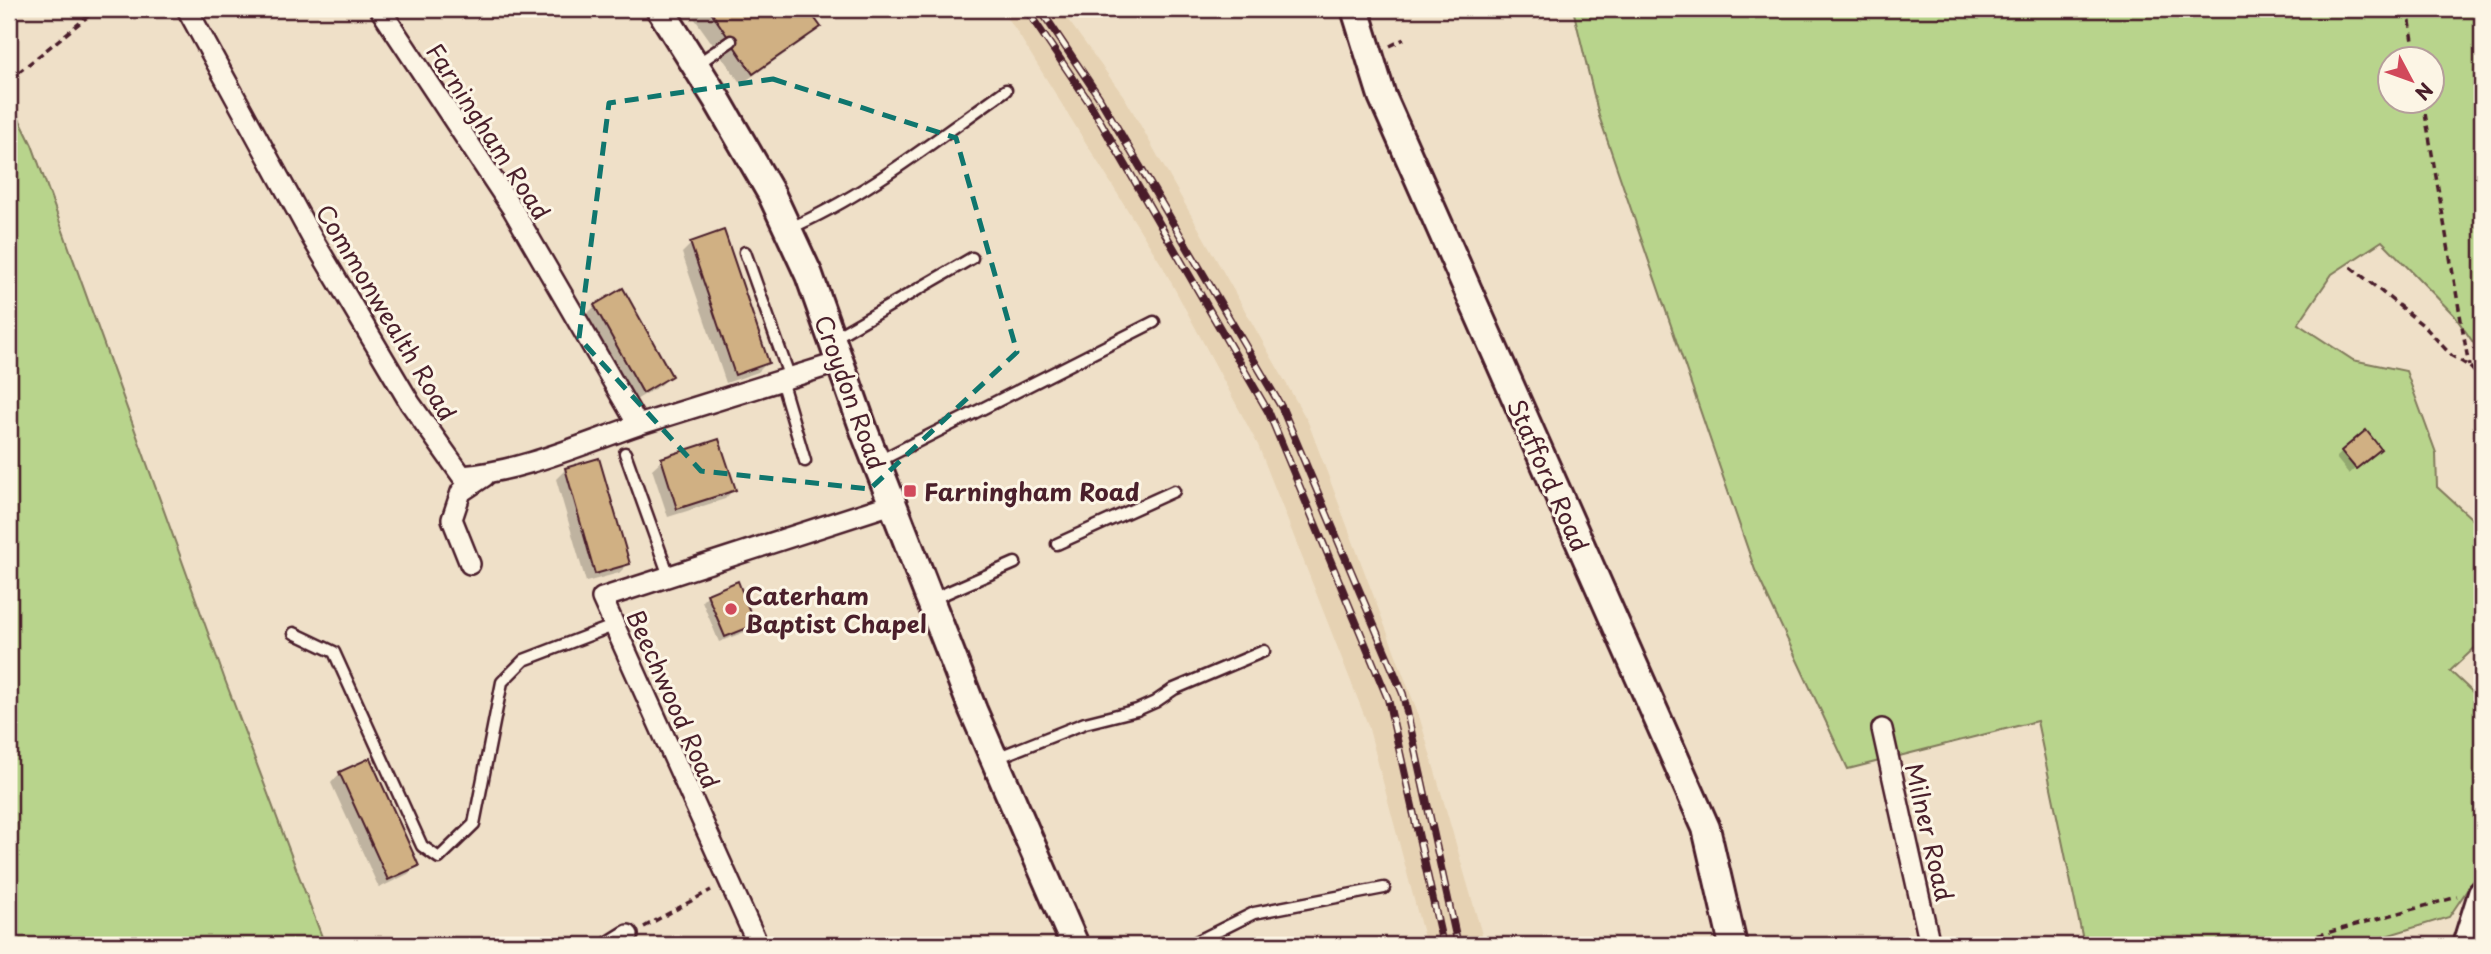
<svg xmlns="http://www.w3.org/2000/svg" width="2491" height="954" font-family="'Playpen Sans',sans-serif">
	<rect width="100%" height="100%" fill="#efe0c8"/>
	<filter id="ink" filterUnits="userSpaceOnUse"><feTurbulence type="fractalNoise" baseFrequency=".0143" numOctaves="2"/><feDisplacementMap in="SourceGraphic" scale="14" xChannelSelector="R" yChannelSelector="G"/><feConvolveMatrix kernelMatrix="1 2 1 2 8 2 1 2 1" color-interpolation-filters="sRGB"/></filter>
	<g filter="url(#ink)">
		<!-- built -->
		<path fill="#e6d2b3" d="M999,9H1060L1125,98L1308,422L1420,719L1485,945H1426L1368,725L1258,445L1163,267L1014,27Z"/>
		<!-- green -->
		<path fill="#b8d48c" stroke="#817a5c" stroke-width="2" fill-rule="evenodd" d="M1573,9H2482V355L2454,315L2382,241L2332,274L2298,324L2353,360L2406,371L2436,453L2437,487L2482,528V641L2450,671L2482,701V868L2449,917L2356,945H2084L2037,721L1848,769L1755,570L1599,116ZM2390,60H2432V102H2390Z
			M9,98L32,145L225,680L325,945H9Z"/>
		<!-- shadow -->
		<path fill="#0003" d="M698,9H806L819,27L806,39L741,84L692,15Z
			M691,244L767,363L758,372L726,383L682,253Z
			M595,306L670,376L661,385L634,401L586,315Z
			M2342,452L2373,454L2349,474L2336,458Z
			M662,460L734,489L725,499L668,517L652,469Z
			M566,469L628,564L619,573L586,582L556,479Z
			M708,595L753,625L747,631L719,642L702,601Z
			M340,773L417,865L408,874L379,888L331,783Z"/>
		<!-- building -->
		<path fill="#d0b083" stroke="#4a1f2b" stroke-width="2" d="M709,9H808L821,27L753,74Z
			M724,230L769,363L735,375L690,242Z
			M623,288L672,376L643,393L594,305Z
			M2366,430L2381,449L2356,469L2341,451Z
			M719,439L736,490L677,509L661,458Z
			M599,458L630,564L595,574L565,468Z
			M738,581L755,625L725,637L707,594Z
			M370,758L419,866L388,880L339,772Z"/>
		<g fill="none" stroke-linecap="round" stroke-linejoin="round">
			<!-- lane casing -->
			<g stroke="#4a1f2b" stroke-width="15">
				<path id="lane" d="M696,65L731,41
					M788,229C866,196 936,139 1006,90
					M745,252L790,378
					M832,339L972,258
					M781,380L805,461
					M625,453L669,576
					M877,462L1154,322
					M1057,544L1174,491
					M930,600L1015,563
					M294,633L334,652L422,846L439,858L474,824L502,682L524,660L613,626
					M994,759L1085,723L1137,710L1155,702L1174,689L1264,651
					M1190,945L1254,913L1384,888"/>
			</g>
			<!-- street casing -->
			<g stroke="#4a1f2b" stroke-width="24">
				<path id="street" d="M187,9L312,238L410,403L462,476C523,471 580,445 638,425
					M380,9L512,208L638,425L840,362
					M470,564L452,519L461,492L485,476
					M1882,729L1930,945
					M612,945L628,935
					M758,945L602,598L892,504"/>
			</g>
			<!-- secondary casing -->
			<g stroke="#4a1f2b" stroke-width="32">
				<path id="secondary" d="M660,9L716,98L771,193L809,275L865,433L973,710L1075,945
					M1355,9L1382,96L1706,828L1733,945
					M2466,945L2482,894"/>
			</g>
			<!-- path -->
			<path stroke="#4a1f2b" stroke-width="3.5" stroke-dasharray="7 5" stroke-linecap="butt" d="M2408,9L2416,60
				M1390,46L1404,39
				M9,80L97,9
				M2423,102L2469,366
				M2351,267L2424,326L2452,356L2469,366L2482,380
				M644,927L711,890
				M2283,945L2457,897"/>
			<!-- lane -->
			<use href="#lane" stroke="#fcf5e5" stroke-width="10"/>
			<!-- street -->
			<use href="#street" stroke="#fcf5e5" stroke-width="19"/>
			<!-- secondary -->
			<use href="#secondary" stroke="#fcf5e5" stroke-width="26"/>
			<!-- rail casing -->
			<g stroke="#4a1f2b" stroke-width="8">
				<path id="rail" d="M1026,9L1089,102L1269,413L1388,699L1443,945
					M1040,9L1099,97L1282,408L1403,694L1458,945"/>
			</g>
			<!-- rail -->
			<use href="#rail" stroke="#fcf5e5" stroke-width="5" stroke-dasharray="16" stroke-linecap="butt"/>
		</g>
	</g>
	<!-- marked area -->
	<path fill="none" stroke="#0f766e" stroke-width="5" stroke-dasharray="14 9" stroke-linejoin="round" d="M773,79L956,138L1017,352L870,489L701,471L579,338L609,103Z"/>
	<!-- markers -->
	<g fill="#d1495b" stroke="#fcf5e5" stroke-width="2.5">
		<rect x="903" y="484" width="14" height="14" rx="3.5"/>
		<circle cx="731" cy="609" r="7"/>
	</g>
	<g text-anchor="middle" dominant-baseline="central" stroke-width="6" stroke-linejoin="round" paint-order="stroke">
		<!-- street labels -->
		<g font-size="24" fill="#4a1f2b" stroke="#fcf5e5">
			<text transform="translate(489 131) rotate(57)">Farningham Road</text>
			<text transform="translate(387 312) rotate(59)">Commonwealth Road</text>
			<text transform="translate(851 392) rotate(70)">Croydon Road</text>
			<text transform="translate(1549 475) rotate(66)">Stafford Road</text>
			<text transform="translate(674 699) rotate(66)">Beechwood Road</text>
			<text transform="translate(1930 832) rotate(77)">Milner Road</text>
		</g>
		<!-- poi labels -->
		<g font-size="24" font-weight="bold" fill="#4a1f2b" stroke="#fcf5e5" text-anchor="start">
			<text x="924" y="491">Farningham Road</text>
			<text x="745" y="595">Caterham<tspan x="745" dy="28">Baptist Chapel</tspan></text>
		</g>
	</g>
	<!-- margin -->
	<rect width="2491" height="954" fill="none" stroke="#fcf5e5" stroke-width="35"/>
	<rect x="18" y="18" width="2456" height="919" fill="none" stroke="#4a1f2b" stroke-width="2.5" filter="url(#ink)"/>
	<!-- north arrow -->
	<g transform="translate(2411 80) rotate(131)"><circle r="33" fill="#fcf5e5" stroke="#b59f9b" stroke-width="2"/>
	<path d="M0-5L12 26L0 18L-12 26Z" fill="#d1495b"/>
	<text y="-10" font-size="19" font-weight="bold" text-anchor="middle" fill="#4a1f2b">N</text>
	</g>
</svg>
